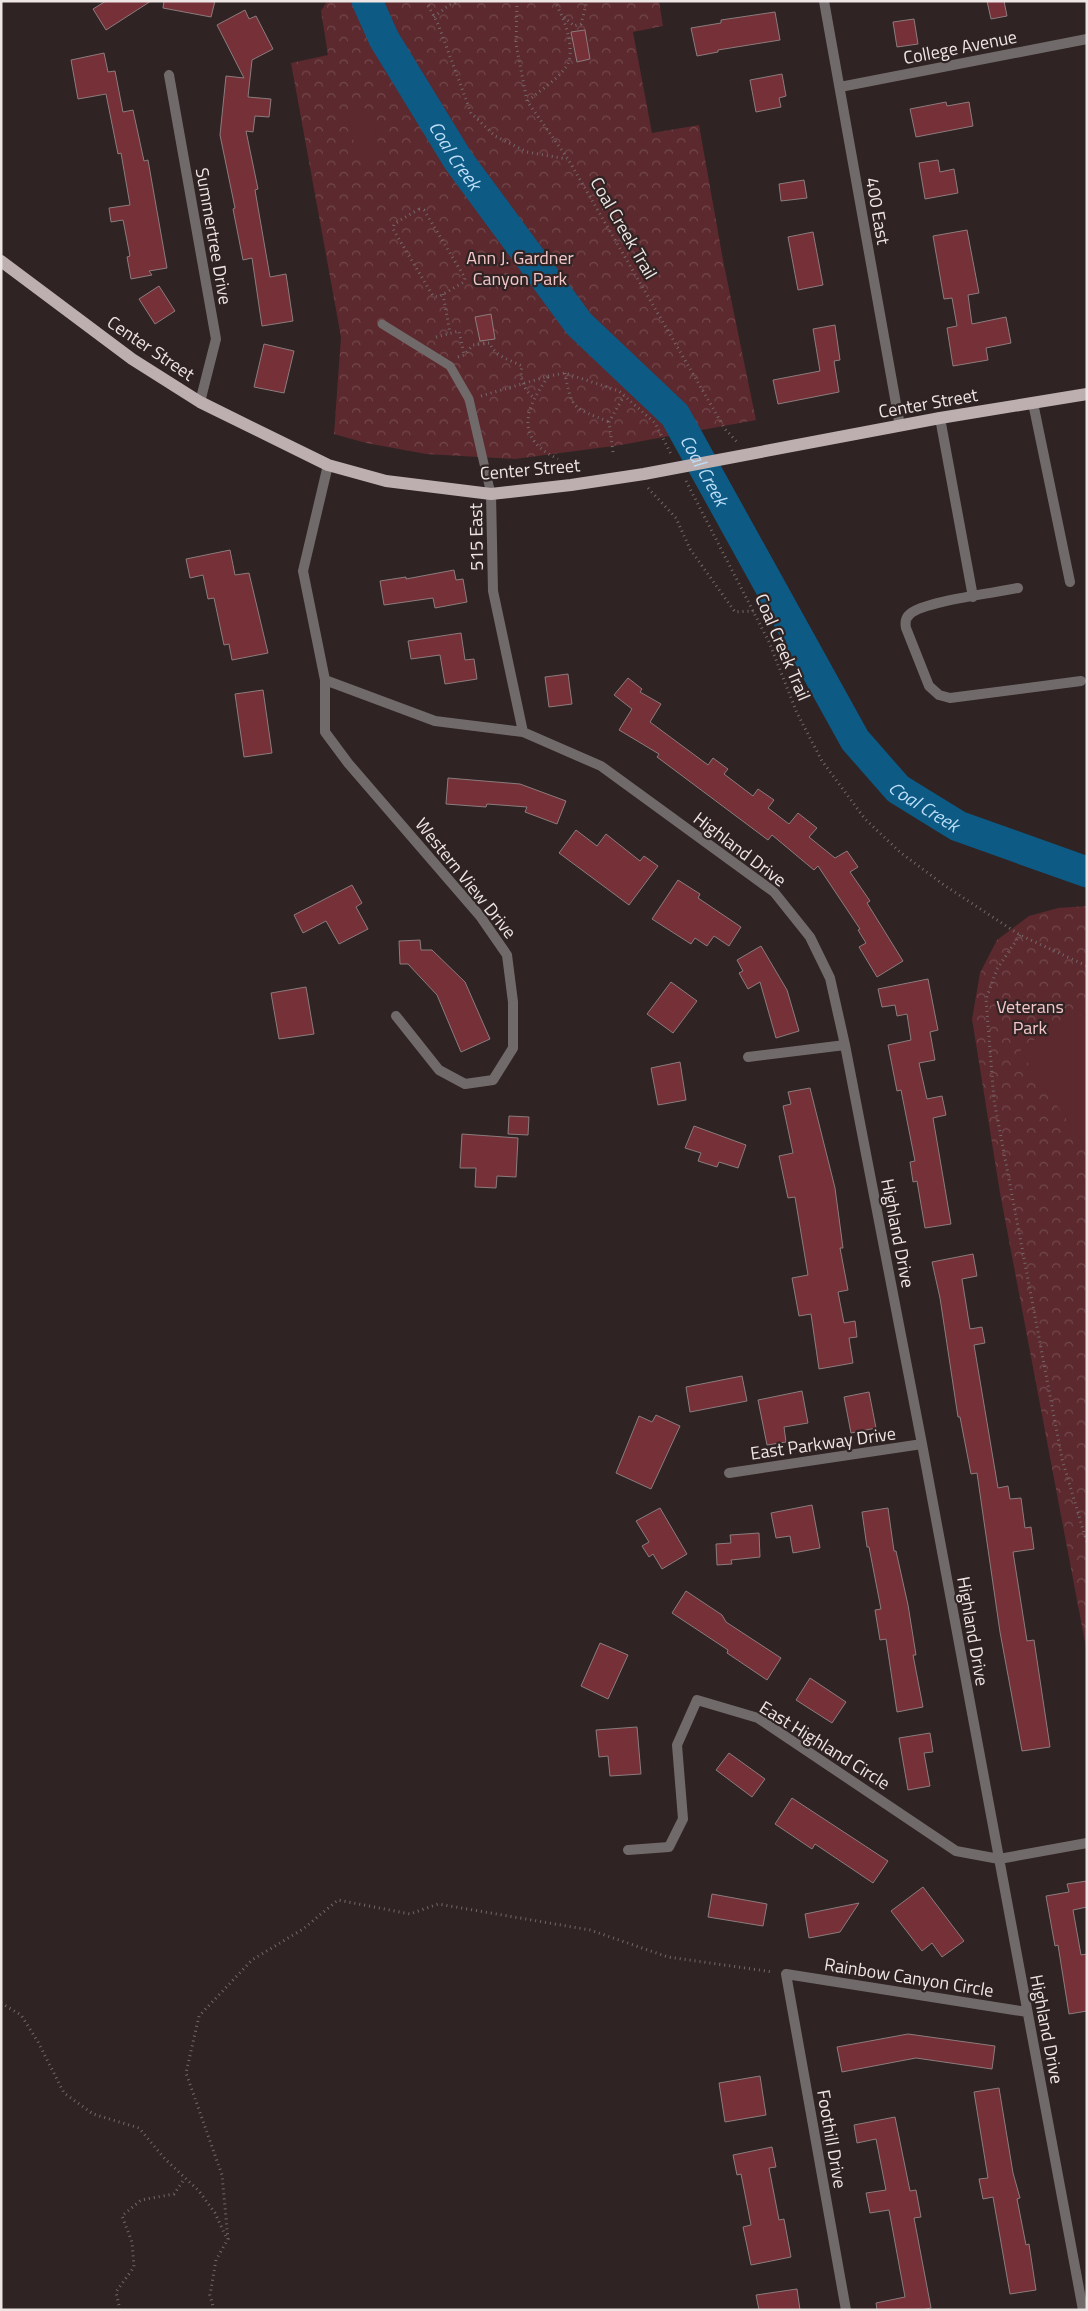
<svg xmlns="http://www.w3.org/2000/svg" width="1088" height="2311" font-family="'Titillium Web',sans-serif">
	<defs>
		<pattern id="park-crowns" width="20" height="18" patternUnits="userSpaceOnUse" patternTransform="scale(1.25)"><rect width="20" height="18" fill="#5b292e"/><path d="M2 6a3 3 0 1 1 6 0M12 15a3 3 0 1 1 6 0" fill="none" stroke="#73484c"/></pattern>
	</defs>
	<rect width="100%" height="100%" fill="#2f2323"/>
	<!-- park -->
	<path fill="url(#park-crowns)" d="M327,1H659L663,26L633,32L652,133L699,125L723,260L756,420L621,445L515,459L426,454L366,443L334,434L341,337L291,63L328,55L321,11Z
		M1087,906V1653L1000,1193L972,1019L980,973L997,940L1029,916L1058,908Z"/>
	<!-- pitch -->
	<path fill="#5b292e" d="M371,108L380,154L357,156L347,110Z
		M1087,1014V1149L1020,1051C1041,1034 1060,1020 1087,1014Z"/>
	<g fill="none" stroke-linecap="round" stroke-linejoin="round">
		<!-- river -->
		<path stroke="#0d5a85" stroke-width="31" id="s1" d="M367,1L384,39L458,160L579,324L675,415L855,740L898,789L958,826L1087,872"/>
	</g>
	<!-- building -->
	<path fill="#753038" stroke="#8c7c7d" d="M106,1H151L106,30L93,9Z
		M164,1H215L211,17L163,8Z
		M987,1H1004L1007,16L991,19Z
		M245,10L249,19L256,16L273,49L252,60L248,97L271,99L269,117L255,116L253,132L246,131L258,189L255,190L270,277L286,274L293,321L262,326L252,258L243,260L233,209L235,208L220,135L226,76L244,78L217,25Z
		M775,12L780,40L718,50V52L697,56L691,28L721,23V20Z
		M914,19L918,44L897,47L893,22Z
		M585,30L590,59L577,62L571,32Z
		M104,53L108,72L115,71L123,112L133,110L144,161L148,160L167,268L149,271L152,275L131,279L127,257L130,256L123,220L111,222L109,208L130,205L121,153L118,154L106,94L78,99L71,60Z
		M782,74L786,96L779,98L781,107L756,112L750,80Z
		M946,102L947,106L969,102L973,126L916,137L910,109Z
		M938,160L940,172L954,169L958,193L925,199L919,163Z
		M804,180L807,198L781,201L779,184Z
		M967,230L979,293L968,295L972,324L1006,317L1011,343L986,348L988,360L953,366L947,328L957,326L952,298L944,299L933,236Z
		M813,232L823,285L798,290L788,237Z
		M159,286L175,311L155,324L139,299Z
		M491,314L495,339L480,341L475,317Z
		M835,325L840,360L834,361L839,392L778,404L773,380L820,371L813,329Z
		M264,344L294,351L284,393L254,387Z
		M230,550L235,575L249,573L268,653L232,660L229,644L224,645L214,598L208,599L203,575L190,578L186,559Z
		M454,570L456,580L463,579L467,602L435,608L433,598L384,605L380,581L406,577V579Z
		M461,633L465,660L474,659L477,679L445,684L440,655L411,659L408,641Z
		M568,674L572,704L549,707L545,677Z
		M628,678L642,689L640,692L661,704L650,722L708,765L713,758L728,769L724,774L753,796L758,789L774,800L768,808L789,824L798,813L817,828L809,837L835,858L847,851L858,867L850,872L870,901L867,903L903,961L877,977L859,947L866,943L858,930L860,929L818,866L814,870L772,835L768,840L657,757L659,754L619,730L632,709L614,695Z
		M263,690L272,753L244,757L235,694Z
		M448,778L520,784L566,801L557,824L525,812L527,807L487,804L486,807L446,804Z
		M576,830L597,846L606,834L640,861L644,856L658,866L629,905L559,853Z
		M678,880L700,894L698,898L741,927L729,946L714,936L707,946L695,938L691,944L652,919Z
		M352,885L362,903L356,907L368,929L339,944L326,921L303,933L294,915Z
		M420,940L421,950H432L465,982L490,1039L461,1052L437,995L408,964H400L399,941Z
		M761,946L787,990L799,1031L776,1038L760,982L748,989L739,973L743,971L737,960Z
		M928,979L938,1030L930,1032L935,1060L919,1063L927,1099L942,1096L946,1115L933,1118L951,1224L925,1228L917,1181L913,1182L910,1162L915,1161L901,1090L897,1091L888,1045L911,1040L907,1014L897,1016L895,1005L882,1007L878,989Z
		M671,982L697,1001L673,1033L647,1014Z
		M306,987L314,1034L279,1039L271,993Z
		M680,1062L686,1100L658,1105L651,1068Z
		M810,1088L835,1188L843,1248H840L848,1290L838,1292L844,1323L855,1321L857,1337L849,1338L853,1363L819,1369L811,1314L799,1316L792,1278L808,1275L795,1197L788,1198L779,1156L793,1153L783,1106L791,1104L788,1092Z
		M509,1116L529,1117L528,1135L508,1134Z
		M694,1126L746,1145L738,1168L719,1162L717,1167L698,1161L701,1153L685,1148Z
		M462,1134L518,1138L516,1177L497,1176L496,1188L475,1187L476,1168H460Z
		M973,1254L977,1276L962,1279L970,1329L982,1327L985,1343L974,1345L998,1488L1008,1486L1010,1499L1021,1498L1025,1528L1031,1527L1034,1549L1013,1552L1027,1641L1034,1640L1050,1747L1022,1751L1000,1632L977,1473L971,1474L960,1417H958L940,1298L932,1262Z
		M742,1376L747,1401L690,1412L686,1387Z
		M802,1391L808,1423L784,1427L786,1442L767,1445L758,1400Z
		M869,1392L876,1428L851,1433L844,1397Z
		M656,1415L680,1426L651,1489L616,1473L639,1416L652,1422Z
		M812,1505L820,1548L793,1553L790,1536L776,1538L771,1513Z
		M660,1508L687,1554L662,1569L653,1554L649,1557L642,1546L649,1542L636,1521Z
		M888,1508L894,1551H896L908,1605L916,1655H913L923,1707L897,1712L886,1639L880,1640L875,1610L881,1609L869,1547H867L862,1512Z
		M759,1533L760,1557L731,1560L732,1564L717,1565L716,1544L731,1543L730,1535Z
		M686,1591L722,1615L726,1622L781,1658L767,1680L727,1653L728,1650L672,1613Z
		M600,1643L628,1655L608,1699L581,1686Z
		M810,1678L846,1702L832,1723L796,1700Z
		M637,1727L641,1774L610,1776L608,1756L599,1757L596,1730Z
		M930,1733L933,1752L924,1753L930,1786L908,1790L899,1738Z
		M729,1753L765,1779L752,1797L716,1770Z
		M792,1798L888,1861L873,1883L815,1844L812,1849L775,1824Z
		M1087,1881V1907L1073,1910L1081,1955L1087,1954V2011L1069,2014L1058,1945L1055,1946L1046,1896L1069,1892L1067,1884Z
		M923,1887L964,1941L942,1957L932,1943L922,1951L891,1911Z
		M712,1894L767,1904L763,1926L708,1917Z
		M859,1903L840,1932L809,1938L805,1914Z
		M908,2034L995,2046L992,2069L916,2058L842,2072L837,2047Z
		M760,2076L766,2115L725,2122L719,2083Z
		M999,2088L1013,2173L1020,2198L1017,2199L1026,2245L1029,2244L1036,2290L1010,2294L993,2197L983,2199L979,2179L988,2178L974,2092Z
		M895,2117L910,2191L916,2190L921,2217L914,2218L931,2308L921,2310H877L876,2303L905,2297L889,2210L870,2213L866,2193L886,2190L876,2139L857,2143L854,2125Z
		M772,2147L776,2167L769,2168L779,2220L784,2219L791,2257L751,2265L743,2227L751,2225L741,2174L737,2175L733,2155Z
		M797,2289L800,2310H759L756,2295Z"/>
	<g fill="none" stroke-linecap="round" stroke-linejoin="round">
		<!-- path -->
		<path stroke="#746969" stroke-width="3" stroke-dasharray="1 4" stroke-linecap="butt" d="M426,1L438,24L471,113L495,136L527,152L567,159
			M517,1L516,44L527,101L568,159L725,429L737,442
			M434,17L449,5L460,1
			M564,17L574,26L581,24L587,1
			M528,101C538,92 558,79 566,67C577,51 564,16 554,1
			M419,209L424,210L465,278L464,282L438,297L433,296L393,229L394,224Z
			M443,294L450,333
			M436,337L459,331L464,354
			M458,357L464,355L473,345L490,343C494,356 510,360 522,366C519,378 524,390 533,397
			M565,373C572,412 574,407 609,422
			M548,377C525,409 514,438 558,459
			M481,396L549,376L565,373L619,391L655,423L672,456
			M613,452L609,422L624,396
			M686,481L769,642L797,713L822,761L865,819L901,853L944,885L1020,935L1087,966
			M648,488L676,518L690,549L735,612L754,611
			M1020,935L997,969L986,999L994,1100L1062,1459L1087,1543
			M1,2003L21,2015L38,2042L64,2093L93,2114L139,2128L165,2159L199,2191L215,2213L226,2237
			M120,2310L116,2292L134,2267L132,2242L122,2216L141,2200L174,2194L185,2178
			M214,2310L210,2295L216,2260L228,2239L222,2175L186,2073L199,2016L252,1960L303,1929L338,1900L410,1914L438,1904L590,1930L668,1957L773,1972"/>
		<!-- service -->
		<path stroke="#716a6b" stroke-width="9" d="M382,324L450,366L469,399L491,494"/>
		<!-- minor -->
		<path stroke="#716a6b" stroke-width="10" d="M824,1L900,426
			M169,75L216,339L200,402
			M840,87L1087,39
			M1033,403L1070,582
			M940,418L973,597
			M328,465L303,571L325,680V732L348,763L480,916L507,955L513,1002V1048L493,1080L465,1084L439,1070L396,1016
			M491,494L493,591L523,732
			M1018,588C996,593 924,601 910,614C905,618 905,623 906,628L929,686L939,695L950,698L1081,681
			M325,680L435,721L523,732L601,766L774,892L810,937L830,978L845,1045L922,1444L1083,2310
			M748,1057L845,1045
			M729,1473L922,1444
			M628,1850L669,1847L683,1819L677,1745L697,1700L758,1718L956,1851L999,1859L1087,1843
			M846,2310L786,1974L1027,2012"/>
		<!-- primary -->
		<path stroke="#bdafaf" stroke-width="12" d="M1,261L132,359L200,402L328,465L386,481L491,494L571,485L644,474L940,418L1087,394"/>
	</g>
	<g text-anchor="middle" dominant-baseline="central" stroke-width="4.5" stroke-linejoin="round" paint-order="stroke">
		<!-- street labels -->
		<g font-size="18" fill="#eee5e5" stroke="#2f2323">
			<text transform="translate(960 47) rotate(-11)">College Avenue</text>
			<text transform="translate(878 211) rotate(80)">400 East</text>
			<text transform="translate(624 228) rotate(60)">Coal Creek Trail</text>
			<text transform="translate(214 236) rotate(80)">Summertree Drive</text>
			<text transform="translate(151 348) rotate(34)">Center Street</text>
			<text transform="translate(928 403) rotate(-10)">Center Street</text>
			<text transform="translate(530 469) rotate(-5)">Center Street</text>
			<text transform="translate(476 537) rotate(-91)">515 East</text>
			<text transform="translate(783 647) rotate(67)">Coal Creek Trail</text>
			<text transform="translate(740 849) rotate(37)">Highland Drive</text>
			<text transform="translate(466 878) rotate(51)">Western View Drive</text>
			<text transform="translate(898 1233) rotate(79)">Highland Drive</text>
			<text transform="translate(823 1443) rotate(-8)">East Parkway Drive</text>
			<text transform="translate(973 1631) rotate(80)">Highland Drive</text>
			<text transform="translate(825 1745) rotate(32)">East Highland Circle</text>
			<text transform="translate(909 1977) rotate(9)">Rainbow Canyon Circle</text>
			<text transform="translate(1047 2029) rotate(79)">Highland Drive</text>
			<text transform="translate(832 2139) rotate(80)">Foothill Drive</text>
		</g>
		<!-- park labels -->
		<g font-size="18" fill="#f3c6c8" stroke="#2f2323">
			<text x="520" y="257">Ann J. Gardner<tspan x="520" dy="21">Canyon Park</tspan></text>
			<text x="1030" y="1006">Veterans<tspan x="1030" dy="21">Park</tspan></text>
		</g>
		<!-- water labels -->
		<g font-size="19" font-style="italic" fill="#bcdef8" stroke="#2f2323">
			<text stroke="none"><textPath href="#s1" startOffset="178">Coal Creek</textPath></text>
			<text stroke="none"><textPath href="#s1" startOffset="582">Coal Creek</textPath></text>
			<text stroke="none"><textPath href="#s1" startOffset="988">Coal Creek</textPath></text>
		</g>
	</g>
	<!-- border -->
	<rect width="1088" height="2311" fill="none" stroke="#eee5e5" stroke-width="5"/>
</svg>
